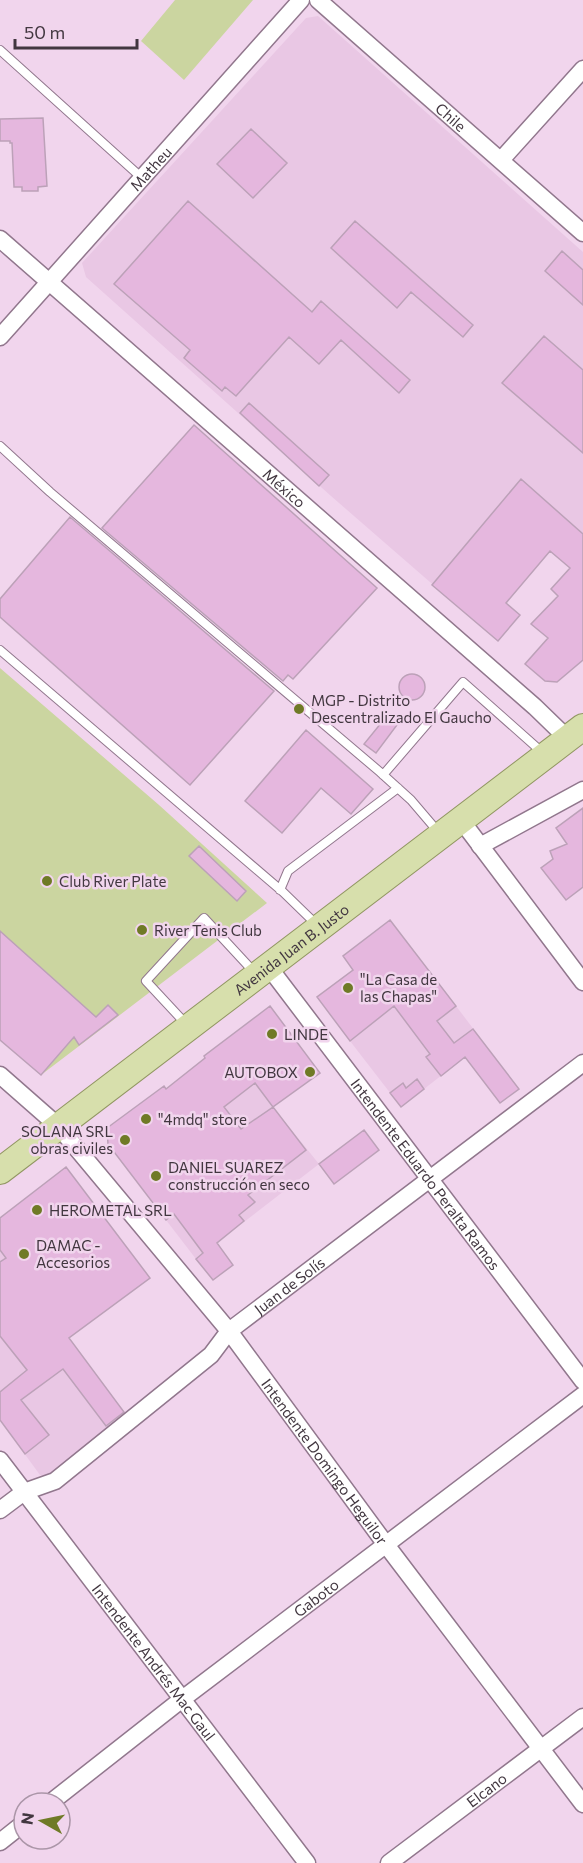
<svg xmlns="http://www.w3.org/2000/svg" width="583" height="1863" font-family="Commissioner,sans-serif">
	<rect width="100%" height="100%" fill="#f1d5ed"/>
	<!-- built -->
	<path fill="#e9c7e4" d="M318,16L583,252V534L573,525L484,629L331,496L86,277L82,263L306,18Z
		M394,1006L417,1036L456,1006L519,1089L500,1103L465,1057L401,1107L350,1041Z
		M224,1041L273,1107L319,1164L196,1259L166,1220L229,1170L166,1089L205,1059L204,1056Z
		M0,1250L127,1415L51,1477L40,1475L0,1420Z"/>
	<!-- green -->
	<path fill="#cbd5a0" d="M175,0H253L184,80L141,41Z
		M0,668L159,805L267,903L41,1075L0,1039Z"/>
	<!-- building -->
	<path fill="#e5b7de" stroke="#bca1b8" stroke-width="1.5" fill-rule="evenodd" d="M43,118L47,186L38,187V191H22V187H14L12,143H10V141H0V119Z
		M251,129L287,163L253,198L217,164Z
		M188,201L312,312L321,301L410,380L399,393L341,340L319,364L289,337L236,396L225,387L222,391L184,358L190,350L114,284Z
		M355,221L473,325L463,337L411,292L397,308L331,248Z
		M562,251L583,270V305L545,271Z
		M544,336L583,370V453L502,383Z
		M249,403L329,475L319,486L240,413Z
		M194,425L377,588L293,679L288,675L283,681L102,528Z
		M521,479L583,534V660L557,682L545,681L525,664L548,638L531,624L558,596L551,589L570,568L550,551L506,603L520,615L498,641L432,585Z
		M70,517L274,691L190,785L0,617V599Z
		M399 687a13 13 0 1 1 26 0a13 13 0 1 1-26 0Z
		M386,717L397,725L376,753L364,744Z
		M306,730L373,789L351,814L321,788L282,833L245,801Z
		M583,808V887L566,900L541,868L553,859L550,851L567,844L556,828Z
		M199,846L246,891L237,901L189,856Z
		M390,920L456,1006L437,1021L454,1043L473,1029L519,1089L500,1103L465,1057L441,1076L426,1057L430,1054L394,1006L350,1041L317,997L353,970L343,956Z
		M0,931L96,1017L108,1005L118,1015L79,1045L74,1037L41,1075L0,1040Z
		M270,1006L320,1073L273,1107L306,1150L248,1195L255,1202L239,1215L244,1221L217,1243L233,1265L213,1280L196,1259L203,1253L174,1214L166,1220L108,1144L107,1128L164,1086L166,1089L205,1058L204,1056ZM255,1083L273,1107L241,1129L224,1107Z
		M417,1079L424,1089L401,1107L390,1093L403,1083L406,1088Z
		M364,1130L379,1150L334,1184L319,1164Z
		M66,1167L150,1278L69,1338L124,1412L106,1426L63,1369L21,1400L49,1435L25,1454L0,1420V1392L27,1370L0,1336V1262L6,1258L0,1250V1218Z"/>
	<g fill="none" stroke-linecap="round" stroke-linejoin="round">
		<!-- service casing -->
		<g stroke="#91778d" stroke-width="10">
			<path id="service" d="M0,50L142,178
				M0,446L50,492L380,772L411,800L440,834
				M0,650L283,892L318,926
				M383,775L463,682L543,753
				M280,890L288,871L398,788
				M186,1024L146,981L204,918L254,972"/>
		</g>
		<!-- minor casing -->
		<g stroke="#91778d" stroke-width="19">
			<g id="minor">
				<path id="s1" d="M318,0L583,233"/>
				<path d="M501,160L583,69"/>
				<path id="s2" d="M0,239L535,707L568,739"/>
				<path id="s3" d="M0,337L301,0"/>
				<path d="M461,820L583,982"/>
				<path d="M480,846L583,790"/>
				<path id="s4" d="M268,966L583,1381"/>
				<path id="s5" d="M0,1075L58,1126L229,1331L387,1546L583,1804"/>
				<path id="s6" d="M0,1460L307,1863"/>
				<path id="s7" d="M0,1510L24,1492L55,1481L211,1355L229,1331L583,1063"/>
				<path id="s8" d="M50,1803L181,1700L583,1395"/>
				<path d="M0,1842L24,1823"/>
				<path id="s9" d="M389,1863L583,1717"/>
			</g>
		</g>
		<!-- primary casing -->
		<g stroke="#919662" stroke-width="28">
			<g id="primary">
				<path id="s10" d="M0,1171L583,727"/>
			</g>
		</g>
		<!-- service -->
		<use href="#service" stroke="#fff" stroke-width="8"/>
		<!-- minor -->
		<use href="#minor" stroke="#fff" stroke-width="16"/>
		<!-- primary -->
		<use href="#primary" stroke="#d7dfac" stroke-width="26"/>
	</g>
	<!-- markers -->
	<g fill="#6f7a26" stroke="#f1d5ed" stroke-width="2">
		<circle cx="299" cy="709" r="6"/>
		<circle cx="47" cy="881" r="6"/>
		<circle cx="142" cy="930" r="6"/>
		<circle cx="348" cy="988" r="6"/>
		<circle cx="272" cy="1034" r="6"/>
		<circle cx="310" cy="1072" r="6"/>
		<circle cx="146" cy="1119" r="6"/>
		<circle cx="125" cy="1140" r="6"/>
		<circle cx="156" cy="1176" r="6"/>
		<circle cx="37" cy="1210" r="6"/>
		<circle cx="24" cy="1254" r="6"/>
	</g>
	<g text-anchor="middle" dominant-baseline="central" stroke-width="5" stroke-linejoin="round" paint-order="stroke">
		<!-- street labels -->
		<g font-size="15" fill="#423740" stroke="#f1d5ed">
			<text stroke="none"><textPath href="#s1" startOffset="177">Chile</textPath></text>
			<text stroke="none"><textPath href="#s3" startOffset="226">Matheu</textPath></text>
			<text stroke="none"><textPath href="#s2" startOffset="378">México</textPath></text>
			<text stroke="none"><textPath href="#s10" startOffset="366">Avenida Juan B. Justo</textPath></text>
			<text stroke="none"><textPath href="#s4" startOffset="261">Intendente Eduardo Peralta Ramos</textPath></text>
			<text stroke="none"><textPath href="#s7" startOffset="369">Juan de Solís</textPath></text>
			<text stroke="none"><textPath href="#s5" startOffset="506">Intendente Domingo Heguilor</textPath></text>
			<text stroke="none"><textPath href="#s8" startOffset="336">Gaboto</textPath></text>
			<text stroke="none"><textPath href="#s6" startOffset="254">Intendente Andrés Mac Gaul</textPath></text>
			<text stroke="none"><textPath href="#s9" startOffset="122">Elcano</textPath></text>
		</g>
		<!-- poi labels -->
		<g font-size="15" fill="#423740" stroke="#f1d5ed" text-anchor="start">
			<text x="311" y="700">MGP - Distrito<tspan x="311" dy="17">Descentralizado El Gaucho</tspan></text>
			<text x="59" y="881">Club River Plate</text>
			<text x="154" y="930">River Tenis Club</text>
			<text x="360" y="979">"La Casa de<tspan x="360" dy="17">las Chapas"</tspan></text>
			<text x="284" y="1034">LINDE</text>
			<text x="298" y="1072" text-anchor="end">AUTOBOX</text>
			<text x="158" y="1119">"4mdq" store</text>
			<text x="113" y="1131" text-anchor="end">SOLANA SRL<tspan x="113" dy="17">obras civiles</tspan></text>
			<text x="168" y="1167">DANIEL SUAREZ<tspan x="168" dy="17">construcción en seco</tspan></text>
			<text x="49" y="1210">HEROMETAL SRL</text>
			<text x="36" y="1245">DAMAC -<tspan x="36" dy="17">Accesorios</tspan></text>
		</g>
	</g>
	<!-- north arrow -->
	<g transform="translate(42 1821) rotate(279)"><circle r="28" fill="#f1d5ed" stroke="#ab96a8" stroke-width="1.5"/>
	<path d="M0-4.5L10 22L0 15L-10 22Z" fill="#6f7a26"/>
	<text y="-9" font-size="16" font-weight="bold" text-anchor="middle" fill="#423740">N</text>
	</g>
	<!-- scale -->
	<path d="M15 39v9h122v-9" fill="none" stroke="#423740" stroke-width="3"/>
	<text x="24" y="39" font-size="18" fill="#423740" stroke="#f1d5ed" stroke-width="4.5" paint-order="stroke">50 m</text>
</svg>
